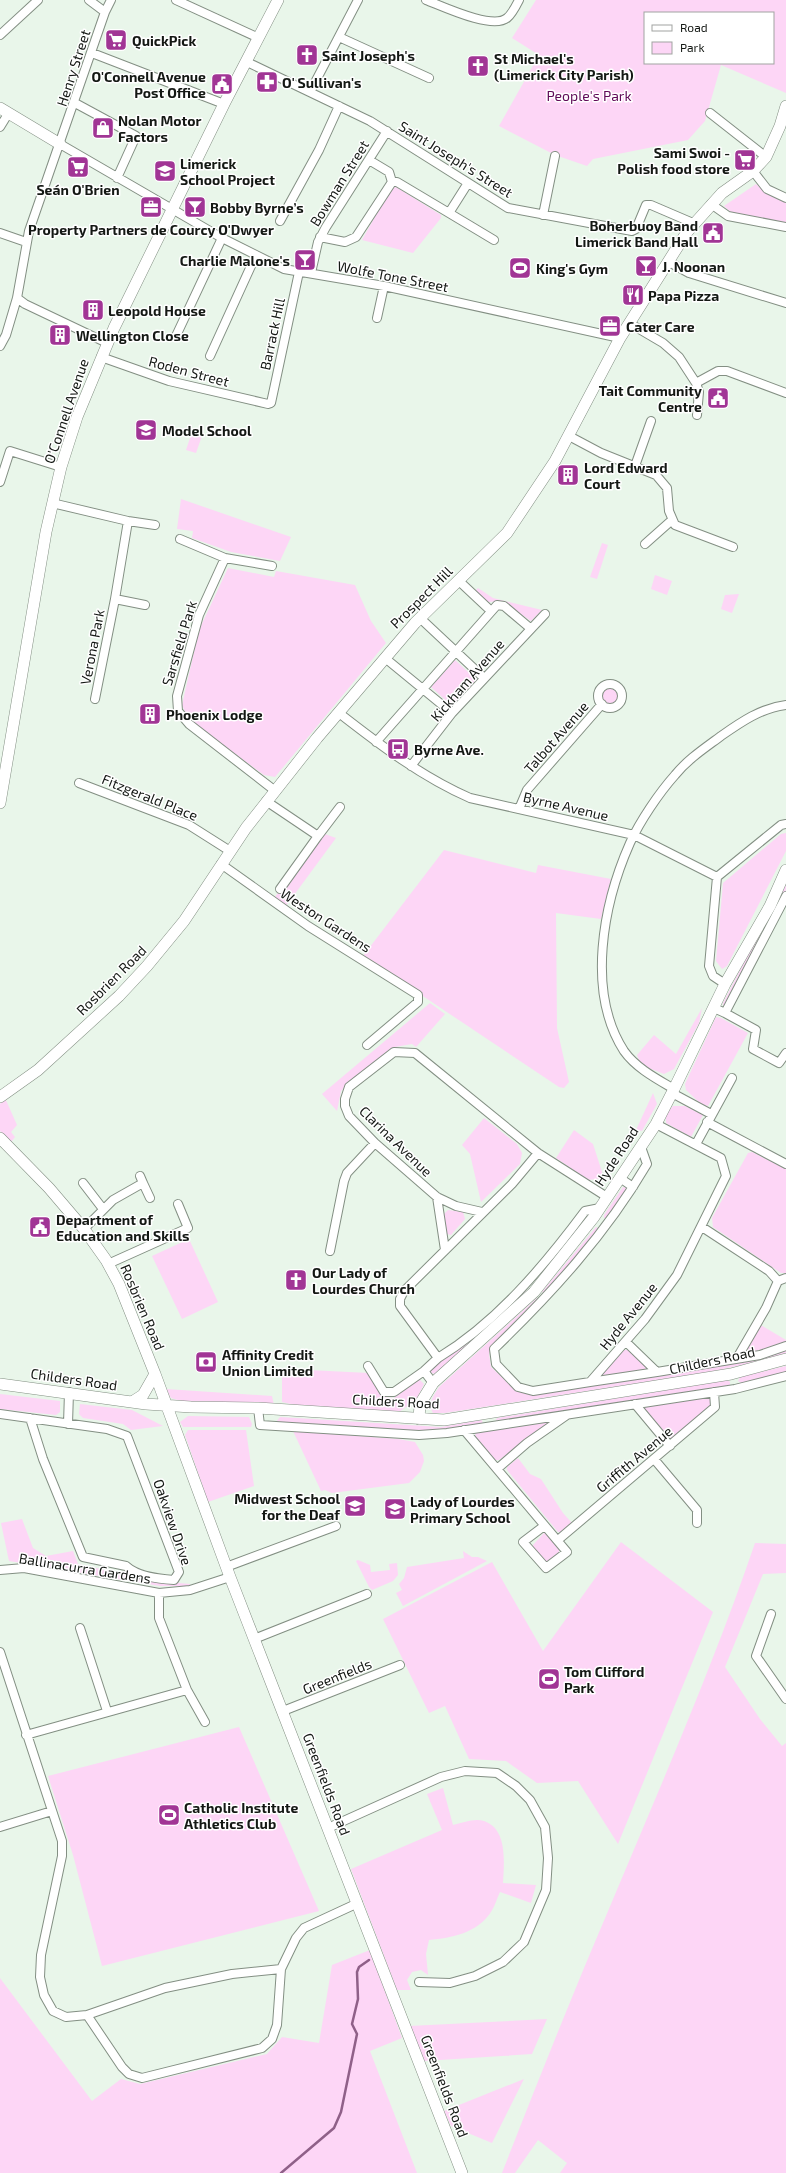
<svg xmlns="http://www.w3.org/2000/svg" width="786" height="2173" font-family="'Exo 2',sans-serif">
	<rect width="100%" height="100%" fill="#e9f6ea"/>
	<!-- green -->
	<path fill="#fdd6f6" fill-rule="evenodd" d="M536,0H786V93L721,65L705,121L688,140L593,159L587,166L555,155L499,126L539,55L512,38ZM645,13H773V63H645Z
		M756,184L767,194L786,202V223L733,214L724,206Z
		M396,187L441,215V218L413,253L362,240L391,188Z
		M193,429L203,433L196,453L186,450Z
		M181,499L291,537L280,561L231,552L192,538L193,531L177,529Z
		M602,543L608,545L597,579L590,577Z
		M228,568L274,577L276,571L355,585L371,621L386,643L275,777L264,775L189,720L182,705L199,630Z
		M655,575L672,581L667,595L651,589Z
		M478,588L493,598L542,610L531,621L502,601L488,602L475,591Z
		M739,594L732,613L721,609L725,595Z
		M455,660L477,680L453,707L431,687Z
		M602 696a8 8 0 1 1 16 0a8 8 0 1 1-16 0Z
		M786,833V851L727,966L722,969L716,961L723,883L781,834Z
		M325,834L336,838L283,910L270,903Z
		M444,850L536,873L538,865L611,879L601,919L556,913L557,1028L569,1082L564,1088L559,1087L363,956Z
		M784,886H786V890L727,1005L723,1006V1003Z
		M430,1003L445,1014L416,1047L412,1044L395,1047L353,1078L341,1091L337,1111L322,1094Z
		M702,1008L699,1023L674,1069L664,1074L641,1065L637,1055L654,1035L676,1054Z
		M716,1017L721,1018L748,1033L708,1106L701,1104L686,1090L685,1084Z
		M653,1093L657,1104L642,1131L636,1130Z
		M5,1098L17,1125L11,1132L15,1137L11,1142L0,1131V1104Z
		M673,1106H685L703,1115L691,1137L666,1123V1115Z
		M484,1118L517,1144L522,1153L520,1164L481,1202L470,1154L462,1145Z
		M574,1130L593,1144L604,1178L588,1180L556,1158Z
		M752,1152L786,1169V1273H781L713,1227L712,1218L748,1153Z
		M623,1187L628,1188L607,1218H604V1215Z
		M448,1210L463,1212L465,1219L451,1235L447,1234L443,1215Z
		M596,1227L600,1229L546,1294L542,1292Z
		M189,1239L218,1302L182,1319L152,1256Z
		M523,1289L526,1291L484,1333L434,1374L430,1372L431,1369L482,1331Z
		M537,1298L539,1300L492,1346L489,1354L491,1367L517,1391L533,1395L753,1359L786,1349V1355L710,1372L445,1413H433C427,1404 434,1395 439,1387Z
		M759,1324L786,1340V1343L746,1354L743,1352Z
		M623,1350H629L648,1367L645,1371L604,1377L600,1375Z
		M786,1366V1373L743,1384L738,1381L740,1377Z
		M288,1369L369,1373L384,1397L394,1398L419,1379L424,1384L416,1400L399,1412L300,1406L282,1402V1375Z
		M727,1380L730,1382V1386L498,1422L496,1420L497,1418Z
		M166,1389L272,1396L274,1405L184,1402L171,1398Z
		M0,1394L60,1401V1412L56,1415L0,1409Z
		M712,1397L711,1408L673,1439L666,1437L645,1410V1407Z
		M80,1404L132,1410L163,1426L131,1430L123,1424L83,1418L79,1414Z
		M188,1416L249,1417L252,1424L251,1427H183L180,1422Z
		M280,1417L441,1427L482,1420L483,1425L422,1432L275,1423Z
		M551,1422L499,1460H495L476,1438L475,1433Z
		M188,1430H246L254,1486L208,1502L185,1435Z
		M293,1431L398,1439L415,1442L423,1455L424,1461L420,1472L409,1483L332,1493L325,1490L321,1491Z
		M518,1458L530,1474L541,1479L563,1513L572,1523L563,1532H558L507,1470V1467Z
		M22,1519L33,1548L46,1556L73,1551L78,1564L156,1581L190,1584L191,1586H160L9,1561L1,1523Z
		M544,1533L547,1534L559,1548V1553L549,1562H546L533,1547V1545Z
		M621,1542L713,1612L618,1844L578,1781L537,1783L506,1761L469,1759L445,1706L429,1713L383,1619L492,1562L543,1651Z
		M755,1543L786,1544V1573L763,1574L725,1667L760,1719L782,1746L786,1743V2173H560L567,2163L538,2140L515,2173H502C537,2083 573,1993 611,1904C661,1785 713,1666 755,1543Z
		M463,1551L472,1557H478L487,1561L403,1606L396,1593L402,1590L399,1584L404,1578L407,1567L464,1558Z
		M358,1560L370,1565L371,1572L390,1570L389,1564L397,1563L398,1575L393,1581L372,1590L369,1587L356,1561Z
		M239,1727L319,1911L102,1966L73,1855L48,1776Z
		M443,1788L453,1825C462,1823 474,1818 484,1821C508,1829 504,1863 503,1883L536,1885L531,1903L500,1892C497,1898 495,1906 491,1912C477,1933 452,1938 429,1940L426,1954L428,1975L421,1970L412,1972L407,1980L411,1990H397L351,1869L442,1830L427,1794Z
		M370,1950L402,2038L370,2051L417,2173H0V1978L92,2101L121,2079L140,2084L267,2054L282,2037L319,2043L332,1965Z
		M547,2019L532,2054L424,2061L409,2026Z
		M524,2079L492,2143L451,2126L444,2111Z"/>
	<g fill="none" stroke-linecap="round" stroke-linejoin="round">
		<!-- stream -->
		<path stroke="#8f6088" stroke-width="2.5" d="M281,2173L334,2128L341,2112L357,2034L352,2024L358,1999L357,1972L359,1967L369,1960"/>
		<!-- street casing -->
		<g stroke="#838f83" stroke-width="10">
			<path id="street" d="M89,0L105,12
				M176,0L259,38
				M426,0C442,6 492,30 507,18C512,14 516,6 519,0
				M0,35L38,0
				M339,37L429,78
				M92,53L224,104
				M247,62L370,121L508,208L632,231L636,229L646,205H651L693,223
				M310,92L358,0
				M75,103L136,136L117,178
				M710,113L766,157
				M0,127L8,114
				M60,144L222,238L284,269L384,286L620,338
				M369,160L389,172L392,182
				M753,171L767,189L786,198
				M711,204L728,216L786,227
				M449,213L494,240
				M543,215L555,156
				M280,221L319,150L339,106
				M0,233L26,242
				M320,237L345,242L356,237L392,182H397L449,213L468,183
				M669,262L689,273L786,303
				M311,273L318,242L326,227L387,131
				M17,298L25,304L107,343
				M377,318L384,286
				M629,323L663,343L679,357L696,383L699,392L697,415
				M176,336L222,238
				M0,346L6,335L17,298L29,231L105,12L111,0
				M210,356L256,255
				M101,357L169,381L268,404L271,403L299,272
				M696,383L718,371H727L786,393
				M569,436L601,453L656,475L667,488L669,511L675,525L733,547
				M635,466L651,421
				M0,482L10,451L61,467
				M52,503L128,521L155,525
				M128,521L115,599L145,605
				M180,539L225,558
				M645,544L672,520
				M272,566L225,558L199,615L177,696L178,711L189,724L274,790
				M459,581L491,611
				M420,618L484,678
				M385,658L452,713
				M598 696a12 12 0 1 1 24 0a12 12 0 1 1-24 0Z
				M95,699L115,599
				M339,713C380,745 422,777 470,798L634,835L717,877L781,825L786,824
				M376,742L497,605L504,606L530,628
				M411,766L452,713L545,614
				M79,783L189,825L230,851
				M266,801L318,836L340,807
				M519,809L527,790L602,704
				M221,864L308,926L418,995V1002L367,1045
				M717,877L709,966L713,976L725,984
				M280,889L318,836
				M714,1008L725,1013L786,896
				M725,1013L756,1030L753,1049L779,1063L786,1053
				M674,1089C657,1079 636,1068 624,1051C586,992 603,904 630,843C640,821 659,793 675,775C688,759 705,748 721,736C741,722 761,708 786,705
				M672,1093L711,1114
				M707,1122L786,1164
				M696,1144L732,1078
				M641,1147L647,1164C606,1234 552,1293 494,1349L496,1364L518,1387L533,1391L590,1382L645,1319L677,1275L726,1176L721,1158L656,1124
				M620,1178L633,1187
				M83,1183L103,1209
				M143,1183L150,1198
				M437,1197L445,1250
				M482,1212L456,1206L437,1197L375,1143L349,1116L345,1106V1099L349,1087L394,1052L415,1053L538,1153L607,1197
				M702,1227L769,1271L778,1281L766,1308L737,1358
				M84,1229L113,1200L143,1183L140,1176
				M330,1251L344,1181L347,1173L375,1143
				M108,1264L188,1228L178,1204
				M778,1281L786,1278
				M626,1342L657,1372L760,1355L786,1346
				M438,1358C497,1322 544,1266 585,1211L600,1208
				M368,1366L384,1392H394L424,1371
				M590,1382L657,1372
				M433,1383L424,1371L438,1358L400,1306V1299L404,1291L512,1184L538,1153
				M635,1404L670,1446
				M258,1408L260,1425L419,1435L447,1433L735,1389L786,1376
				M0,1414L107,1429L127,1436L179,1572L174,1580C159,1579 138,1577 126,1566L83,1557L43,1459L30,1418
				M68,1424L69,1392
				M464,1430L567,1552L546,1568L523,1542L544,1526
				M654,1459L697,1510V1523
				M497,1469L527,1443L567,1415
				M558,1540L715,1407L714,1392
				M226,1567L336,1526
				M0,1570L24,1568L159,1593V1618L187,1690L205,1722
				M159,1593L190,1590L230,1577
				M771,1614L756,1656L786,1699
				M80,1628L107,1711
				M254,1639L367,1594
				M0,1652L62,1841V1856L41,1955L40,1977L44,1995L53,2011L66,2017L87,2015L165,1988L232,1974L281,1969L296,1938L304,1928L358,1903
				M283,1711L400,1665
				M26,1735L187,1690
				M0,1827L52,1811
				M328,1828L441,1777L465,1771L497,1773L516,1786L530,1800L545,1827L548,1858L546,1890L524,1942L503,1962L475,1976L450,1983L419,1982
				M87,2015L122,2067L129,2074L142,2078L262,2048L272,2039L277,2025L281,1969"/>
		</g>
		<!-- secondary casing -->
		<g stroke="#838f83" stroke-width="12">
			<path id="secondary" d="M0,108L60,144
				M0,803L46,532L61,467L77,417L114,328L224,104L278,0
				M0,1097L38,1070L119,996L147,966L184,921L246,828L317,738L415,623L507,533L555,461L620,338L687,232L722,193L753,171L766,157L780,126L786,106
				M0,1138L49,1188L84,1229L106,1260L119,1284L155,1374L230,1577L462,2173
				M0,1384L146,1404L191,1407L258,1408L444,1420L731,1374L786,1359
				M132,1402L143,1395L155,1374
				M419,1419L420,1404L433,1383L534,1292L594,1217L656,1124L674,1089L725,984L770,906L786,870"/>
		</g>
		<!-- street -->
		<use href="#street" stroke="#fff" stroke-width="8"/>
		<!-- secondary -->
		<use href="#secondary" stroke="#fff" stroke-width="11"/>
	</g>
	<!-- icons -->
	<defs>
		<g id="supermarket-square" transform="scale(1.15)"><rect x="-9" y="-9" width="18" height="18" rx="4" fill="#a13595" stroke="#fff"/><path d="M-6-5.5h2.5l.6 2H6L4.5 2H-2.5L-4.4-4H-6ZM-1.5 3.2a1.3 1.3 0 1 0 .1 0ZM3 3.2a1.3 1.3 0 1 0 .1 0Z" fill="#fff"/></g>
		<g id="church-square" transform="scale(1.15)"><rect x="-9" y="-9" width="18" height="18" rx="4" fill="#a13595" stroke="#fff"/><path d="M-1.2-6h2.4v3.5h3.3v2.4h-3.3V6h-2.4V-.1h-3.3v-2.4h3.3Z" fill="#fff"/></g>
		<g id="pharmacy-square" transform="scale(1.15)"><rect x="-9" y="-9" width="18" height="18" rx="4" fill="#a13595" stroke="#fff"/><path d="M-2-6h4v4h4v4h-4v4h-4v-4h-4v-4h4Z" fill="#fff"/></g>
		<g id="civic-square" transform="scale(1.15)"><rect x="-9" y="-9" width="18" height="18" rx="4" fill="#a13595" stroke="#fff"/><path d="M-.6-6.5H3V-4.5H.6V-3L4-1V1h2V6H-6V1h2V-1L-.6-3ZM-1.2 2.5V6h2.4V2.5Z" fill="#fff"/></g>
		<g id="shop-square" transform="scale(1.15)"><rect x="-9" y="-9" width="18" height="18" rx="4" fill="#a13595" stroke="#fff"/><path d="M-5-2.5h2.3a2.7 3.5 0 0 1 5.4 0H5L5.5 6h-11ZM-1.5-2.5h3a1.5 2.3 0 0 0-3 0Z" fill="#fff"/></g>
		<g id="school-square" transform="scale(1.15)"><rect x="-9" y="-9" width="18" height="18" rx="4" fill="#a13595" stroke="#fff"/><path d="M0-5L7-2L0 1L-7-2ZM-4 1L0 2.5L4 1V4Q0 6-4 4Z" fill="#fff"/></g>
		<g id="office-square" transform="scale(1.15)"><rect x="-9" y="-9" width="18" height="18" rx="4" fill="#a13595" stroke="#fff"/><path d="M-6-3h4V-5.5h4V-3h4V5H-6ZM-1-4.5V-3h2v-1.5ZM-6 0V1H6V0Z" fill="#fff"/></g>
		<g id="bar-square" transform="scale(1.15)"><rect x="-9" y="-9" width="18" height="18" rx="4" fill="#a13595" stroke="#fff"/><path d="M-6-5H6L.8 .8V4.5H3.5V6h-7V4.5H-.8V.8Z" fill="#fff"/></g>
		<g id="stadium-square" transform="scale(1.15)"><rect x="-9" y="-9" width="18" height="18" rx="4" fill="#a13595" stroke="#fff"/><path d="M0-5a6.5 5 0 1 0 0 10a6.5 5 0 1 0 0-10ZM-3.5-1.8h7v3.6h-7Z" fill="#fff"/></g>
		<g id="restaurant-square" transform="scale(1.15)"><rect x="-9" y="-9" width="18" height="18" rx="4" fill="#a13595" stroke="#fff"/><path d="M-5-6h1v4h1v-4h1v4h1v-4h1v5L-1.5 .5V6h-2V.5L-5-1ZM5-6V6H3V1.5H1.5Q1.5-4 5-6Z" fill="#fff"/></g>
		<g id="building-square" transform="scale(1.15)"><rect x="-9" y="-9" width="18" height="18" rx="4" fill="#a13595" stroke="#fff"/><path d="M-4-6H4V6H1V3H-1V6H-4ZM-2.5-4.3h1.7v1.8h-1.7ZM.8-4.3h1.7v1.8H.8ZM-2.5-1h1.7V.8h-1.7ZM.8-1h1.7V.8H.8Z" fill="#fff"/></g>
		<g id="bus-square" transform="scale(1.15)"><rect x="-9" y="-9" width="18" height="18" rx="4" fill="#a13595" stroke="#fff"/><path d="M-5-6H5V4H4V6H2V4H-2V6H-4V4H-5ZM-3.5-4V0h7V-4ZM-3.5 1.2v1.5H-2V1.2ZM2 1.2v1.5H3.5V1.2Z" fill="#fff"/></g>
		<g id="bank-square" transform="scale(1.15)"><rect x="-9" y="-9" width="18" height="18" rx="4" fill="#a13595" stroke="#fff"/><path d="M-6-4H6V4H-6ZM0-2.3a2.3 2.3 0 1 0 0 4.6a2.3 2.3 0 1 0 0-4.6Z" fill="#fff"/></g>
	</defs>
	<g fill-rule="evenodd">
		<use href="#supermarket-square" x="116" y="40"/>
		<use href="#church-square" x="307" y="55"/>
		<use href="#church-square" x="478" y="66"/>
		<use href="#pharmacy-square" x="267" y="82"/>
		<use href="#civic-square" x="222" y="84"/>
		<use href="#shop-square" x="103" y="128"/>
		<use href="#supermarket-square" x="745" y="160"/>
		<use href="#supermarket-square" x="78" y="167"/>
		<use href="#school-square" x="165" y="171"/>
		<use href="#office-square" x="151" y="207"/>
		<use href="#bar-square" x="195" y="207"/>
		<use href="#civic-square" x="713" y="233"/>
		<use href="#bar-square" x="305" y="260"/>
		<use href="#bar-square" x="646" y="266"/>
		<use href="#stadium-square" x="520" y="268"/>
		<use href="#restaurant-square" x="633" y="295"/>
		<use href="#building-square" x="93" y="310"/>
		<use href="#office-square" x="610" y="326"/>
		<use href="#building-square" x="60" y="335"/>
		<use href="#civic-square" x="718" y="398"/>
		<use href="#school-square" x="146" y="430"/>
		<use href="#building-square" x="568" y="475"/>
		<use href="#building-square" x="150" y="714"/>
		<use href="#bus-square" x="398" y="749"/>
		<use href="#civic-square" x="40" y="1227"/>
		<use href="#church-square" x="296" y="1280"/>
		<use href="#bank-square" x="206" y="1362"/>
		<use href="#school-square" x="355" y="1506"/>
		<use href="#school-square" x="395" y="1509"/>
		<use href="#stadium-square" x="549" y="1679"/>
		<use href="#stadium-square" x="169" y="1815"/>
	</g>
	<g text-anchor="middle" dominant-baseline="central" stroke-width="3" stroke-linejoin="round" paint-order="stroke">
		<!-- poi labels -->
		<g font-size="14" font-weight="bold" fill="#141814" stroke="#fff" text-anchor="start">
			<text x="132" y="40">QuickPick</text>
			<text x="322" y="55">Saint Joseph's</text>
			<text x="494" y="58">St Michael's<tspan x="494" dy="16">(Limerick City Parish)</tspan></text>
			<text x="206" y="76" text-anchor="end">O'Connell Avenue<tspan x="206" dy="16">Post Office</tspan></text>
			<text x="282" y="82">O' Sullivan's</text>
			<text x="118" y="120">Nolan Motor<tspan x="118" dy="16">Factors</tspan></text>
			<text x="730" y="152" text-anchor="end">Sami Swoi -<tspan x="730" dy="16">Polish food store</tspan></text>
			<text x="180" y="163">Limerick<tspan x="180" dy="16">School Project</tspan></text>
			<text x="78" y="189" text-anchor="middle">Seán O'Brien</text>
			<text x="210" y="207">Bobby Byrne’s</text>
			<text x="698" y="225" text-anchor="end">Boherbuoy Band<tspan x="698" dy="16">Limerick Band Hall</tspan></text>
			<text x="151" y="229" text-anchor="middle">Property Partners de Courcy O'Dwyer</text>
			<text x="290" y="260" text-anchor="end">Charlie Malone's</text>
			<text x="662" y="266">J. Noonan</text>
			<text x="536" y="268">King's Gym</text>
			<text x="648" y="295">Papa Pizza</text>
			<text x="108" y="310">Leopold House</text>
			<text x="626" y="326">Cater Care</text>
			<text x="76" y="335">Wellington Close</text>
			<text x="702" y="390" text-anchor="end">Tait Community<tspan x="702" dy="16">Centre</tspan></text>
			<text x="162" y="430">Model School</text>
			<text x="584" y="467">Lord Edward<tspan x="584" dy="16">Court</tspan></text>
			<text x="166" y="714">Phoenix Lodge</text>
			<text x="414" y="749">Byrne Ave.</text>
			<text x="56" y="1219">Department of<tspan x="56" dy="16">Education and Skills</tspan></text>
			<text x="312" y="1272">Our Lady of<tspan x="312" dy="16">Lourdes Church</tspan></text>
			<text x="222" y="1354">Affinity Credit<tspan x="222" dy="16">Union Limited</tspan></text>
			<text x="340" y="1498" text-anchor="end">Midwest School<tspan x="340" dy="16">for the Deaf</tspan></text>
			<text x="410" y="1501">Lady of Lourdes<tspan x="410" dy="16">Primary School</tspan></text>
			<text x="564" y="1671">Tom Clifford<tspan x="564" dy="16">Park</tspan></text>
			<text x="184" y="1807">Catholic Institute<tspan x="184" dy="16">Athletics Club</tspan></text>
		</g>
		<!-- street labels -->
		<g font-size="14" fill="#141814" stroke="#fff">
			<text transform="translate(73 68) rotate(-72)">Henry Street</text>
			<text transform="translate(456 159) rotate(32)">Saint Joseph's Street</text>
			<text transform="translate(339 183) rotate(-58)">Bowman Street</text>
			<text transform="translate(393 276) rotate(11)">Wolfe Tone Street</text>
			<text transform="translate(272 334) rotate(-78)">Barrack Hill</text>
			<text transform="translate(189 371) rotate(15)">Roden Street</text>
			<text transform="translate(66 411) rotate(-71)">O'Connell Avenue</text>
			<text transform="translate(421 597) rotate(-45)">Prospect Hill</text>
			<text transform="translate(179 643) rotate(-73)">Sarsfield Park</text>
			<text transform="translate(92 647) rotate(-79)">Verona Park</text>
			<text transform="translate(467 680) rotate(-49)">Kickham Avenue</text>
			<text transform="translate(556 737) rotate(-49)">Talbot Avenue</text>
			<text transform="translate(150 797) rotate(22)">Fitzgerald Place</text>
			<text transform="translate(566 806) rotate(13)">Byrne Avenue</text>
			<text transform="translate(326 920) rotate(33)">Weston Gardens</text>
			<text transform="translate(111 980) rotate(-45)">Rosbrien Road</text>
			<text transform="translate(396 1141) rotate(44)">Clarina Avenue</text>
			<text transform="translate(616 1156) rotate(-57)">Hyde Road</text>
			<text transform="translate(143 1307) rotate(67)">Rosbrien Road</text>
			<text transform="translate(628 1316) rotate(-51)">Hyde Avenue</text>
			<text transform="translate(712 1360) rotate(-12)">Childers Road</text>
			<text transform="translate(74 1379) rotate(8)">Childers Road</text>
			<text transform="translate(396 1401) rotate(3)">Childers Road</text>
			<text transform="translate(634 1459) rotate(-40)">Griffith Avenue</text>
			<text transform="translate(173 1522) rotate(71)">Oakview Drive</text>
			<text transform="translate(85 1568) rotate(9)">Ballinacurra Gardens</text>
			<text transform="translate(337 1676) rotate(-22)">Greenfields</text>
			<text transform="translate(327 1784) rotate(69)">Greenfields Road</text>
			<text transform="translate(445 2086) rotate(69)">Greenfields Road</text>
		</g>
		<!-- park labels -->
		<g font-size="14" fill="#5f0957" stroke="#fff">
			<text x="589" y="95">People's Park</text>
		</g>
	</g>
	<!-- legend -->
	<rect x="644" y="12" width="130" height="52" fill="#ffffff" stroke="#a1a3a1"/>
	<rect x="652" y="25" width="20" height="6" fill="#ffffff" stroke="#a1a3a1"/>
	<text x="680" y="32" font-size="12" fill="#141814">Road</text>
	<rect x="652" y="42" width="20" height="12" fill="#fdd6f6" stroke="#a1a3a1"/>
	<text x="680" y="52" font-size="12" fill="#141814">Park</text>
</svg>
